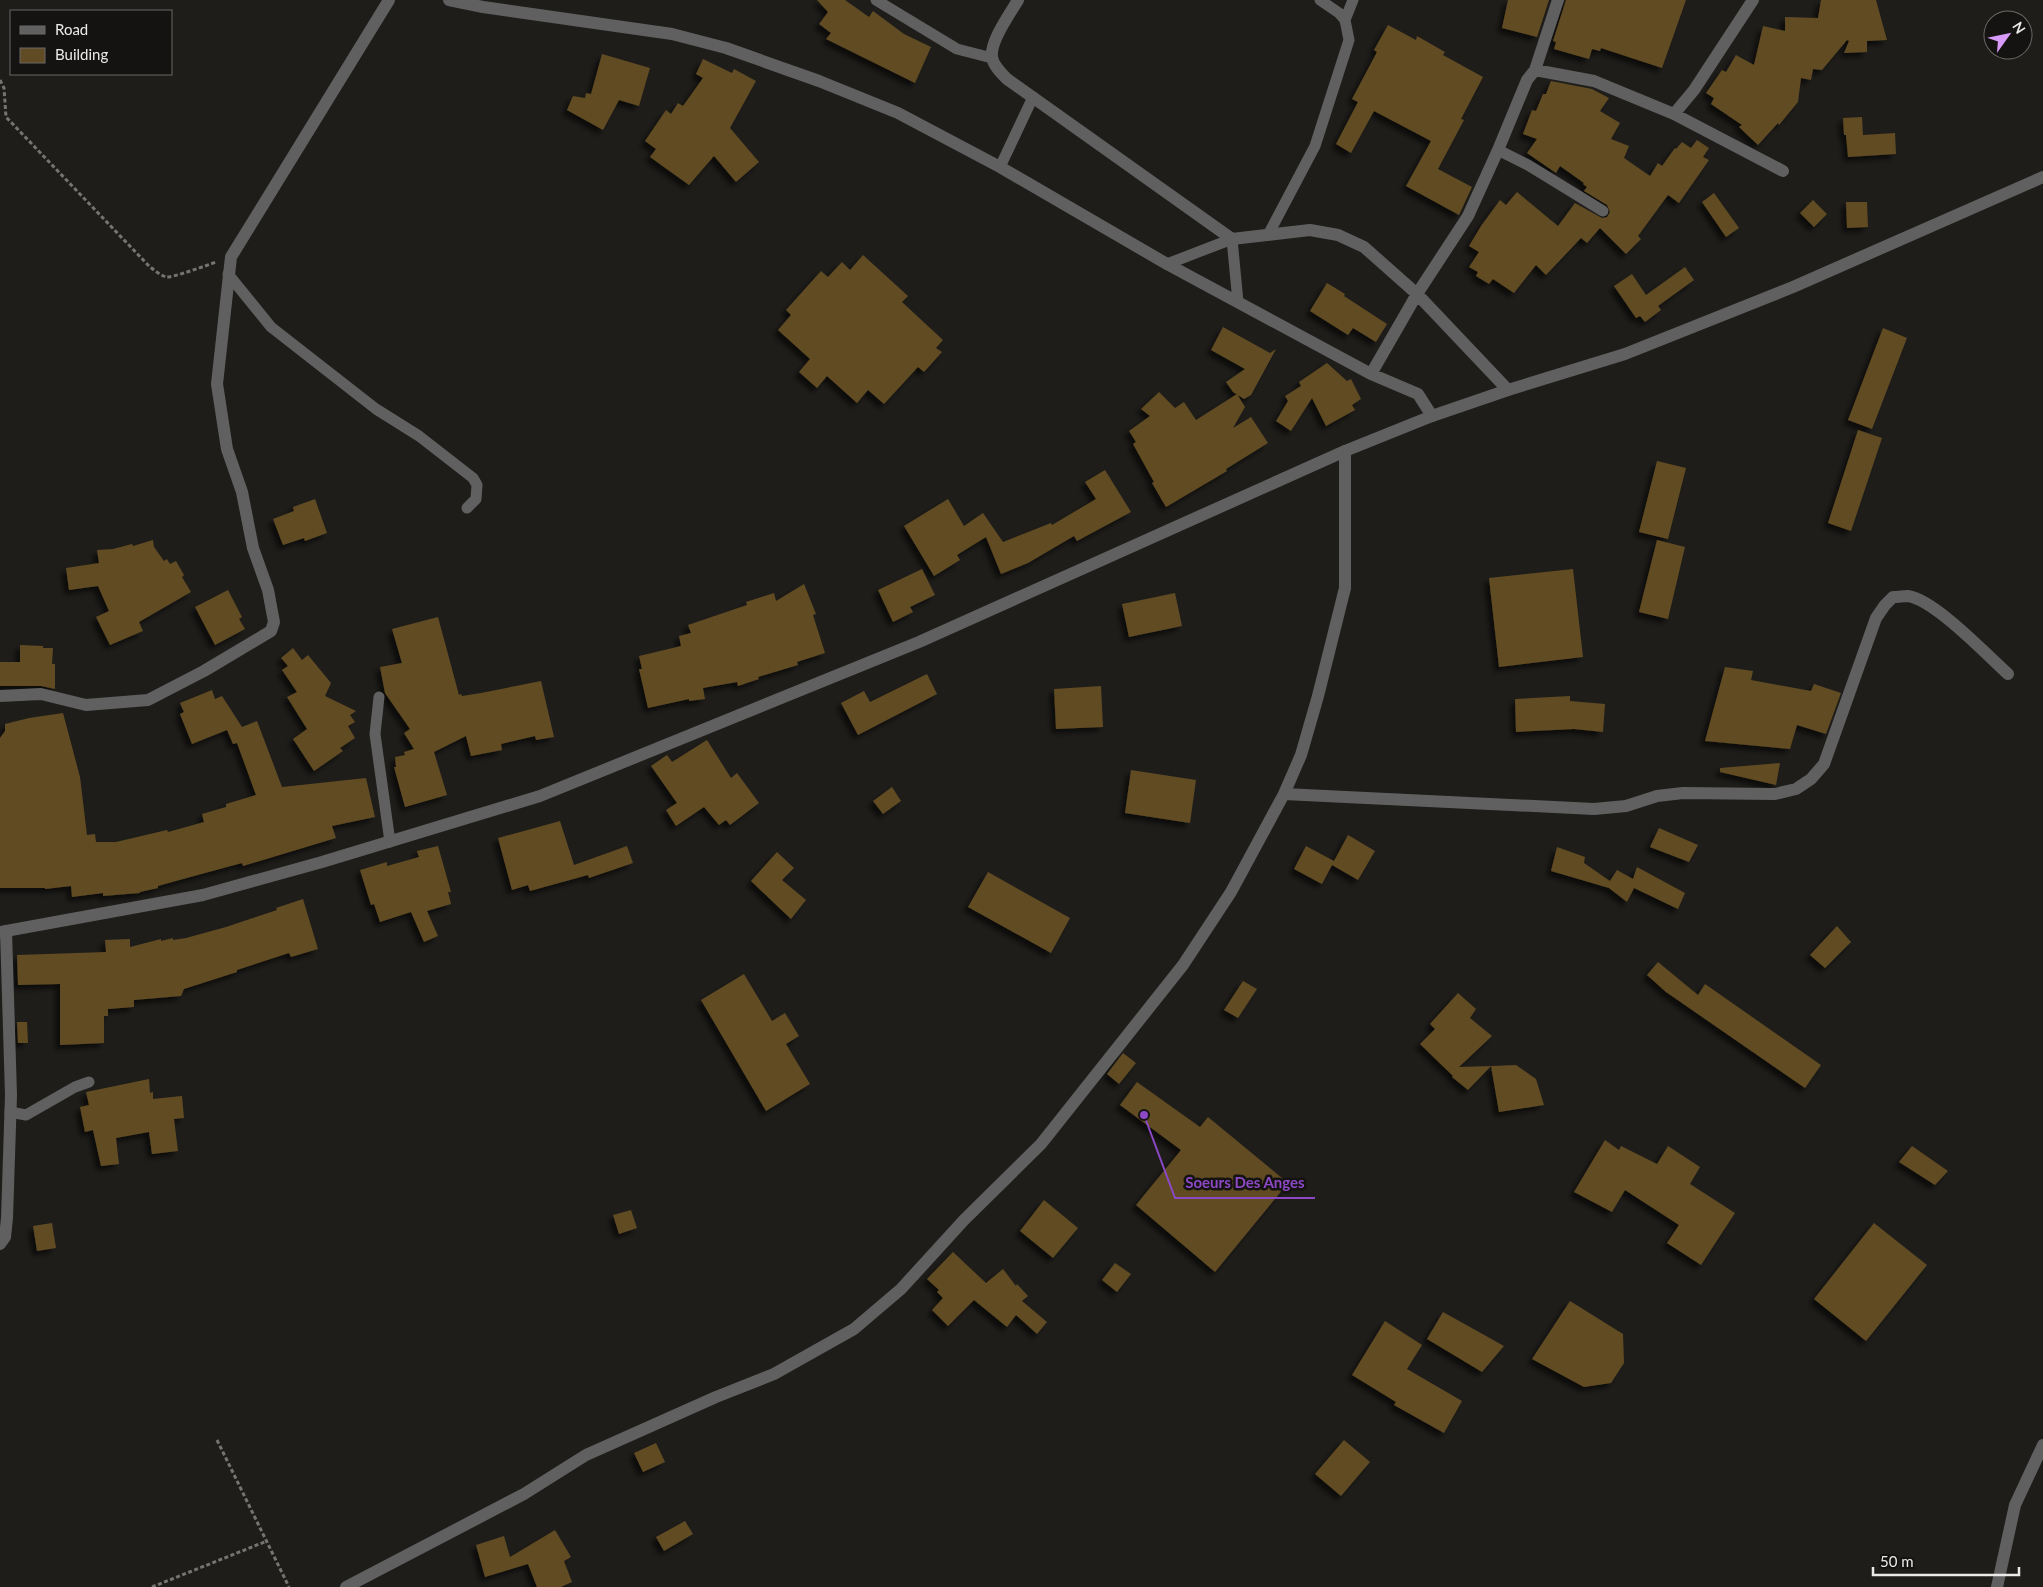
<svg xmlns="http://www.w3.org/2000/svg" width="2043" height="1587" font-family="Lato,sans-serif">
	<defs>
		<filter id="shadow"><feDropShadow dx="-4.5" dy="4.5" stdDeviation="2.5" flood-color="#0009"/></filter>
	</defs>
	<rect width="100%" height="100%" fill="#1e1d1a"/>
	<!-- building -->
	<path fill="#604b24" filter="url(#shadow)" d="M817,0H845L869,17L873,11L904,34L931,47L915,83L826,39L831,33L819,24L828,12Z
		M1508,0H1549L1537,37L1502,28Z
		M1566,0H1686L1662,68L1601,48L1600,51L1592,49L1589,59L1554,49L1556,42L1553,41Z
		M1821,0H1876L1887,40L1867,41V52L1844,53L1849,41L1847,40L1822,70L1813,69L1811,80L1801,78L1798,102L1779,125L1778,123L1758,145L1739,127L1742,125L1711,104L1714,98L1706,93L1722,70L1726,72L1736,55L1754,65L1763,26L1785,31V17L1818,18Z
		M1388,25L1416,40L1417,36L1445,52L1443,55L1483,77L1461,119L1464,120L1438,169L1472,187L1459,215L1406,186L1431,141L1374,111L1351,153L1336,144L1358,102L1352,99L1377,52L1374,50Z
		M602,54L650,68L639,106L619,100L603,130L567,110L573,96L585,98L586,93L591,94Z
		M703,59L732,73L734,69L756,81L730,128L759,162L736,182L714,156L689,185L650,157L656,149L645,141L666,110L671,114L678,103L683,106L703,78L696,74Z
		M1551,81L1592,89L1609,98L1600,111L1620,123L1611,139L1629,146L1624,158L1650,176L1658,163L1662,166L1675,148L1676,149L1682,142L1691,148L1697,140L1709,148L1703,157L1709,160L1679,203L1668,195L1638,236L1641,239L1626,254L1600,228L1587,243L1581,238L1546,275L1536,265L1514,293L1493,279L1489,284L1476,276L1478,272L1469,267L1479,252L1469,246L1481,226L1500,200L1506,205L1517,192L1558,226L1575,203L1602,218L1607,217L1610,212L1607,205L1584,191L1587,187L1583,184L1584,183L1560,166L1556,173L1527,153L1537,139L1523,134L1532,110L1536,111L1543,94H1546Z
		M1862,117L1863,135L1895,133L1896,154L1848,157L1846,135H1844L1843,118Z
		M1714,193L1739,228L1726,237L1702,202Z
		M1813,200L1827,214L1814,227L1800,213Z
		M1846,202H1867L1868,227L1847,228Z
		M863,255L908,296L902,302L943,340L936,348L942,352L924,372L918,367L884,404L868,390L857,403L827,376L817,388L799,372L810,359L778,330L791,315L786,310L821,271L828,277L842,262L850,270Z
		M1685,267L1694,280L1658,306L1661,310L1645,322L1640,316L1636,318L1614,286L1632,274L1646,295Z
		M1327,283L1345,294L1344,296L1387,324L1376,342L1353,328L1348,335L1310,311Z
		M1223,327L1270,353L1276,349L1251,395L1244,399L1233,392L1226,382L1245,369L1211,350Z
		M1883,328L1907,338L1872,429L1848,420Z
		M1327,363L1347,381L1351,379L1361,399L1352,405L1355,410L1326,426L1312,398L1291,431L1276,421L1288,401L1285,396L1301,386L1299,382Z
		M1159,392L1175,408L1184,402L1196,420L1237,394L1245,407L1233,428L1251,417L1268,443L1226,469L1227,471L1166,507L1152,483L1154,482L1133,444L1136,442L1129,431L1150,416L1141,409Z
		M1858,430L1882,438L1851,531L1828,523Z
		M1657,461L1686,468L1668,539L1639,532Z
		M1105,470L1131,512L1077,541L1074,536L1028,563L1001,574L986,537L957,555L960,560L934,576L904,526L948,499L964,526L983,513L1003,542L1051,523L1052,525L1096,499L1085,482Z
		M315,499L327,533L305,541L304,538L283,545L273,519L294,511L293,507Z
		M153,540L154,547L164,561L167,559L170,564L176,561L184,575L182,577L191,592L139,622L143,631L110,645L96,617L109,611L98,586L69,590L66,568L99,563L97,550L113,549L132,544L133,546Z
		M1657,540L1685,547L1668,619L1639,612Z
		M922,569L935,595L910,607L913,612L893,622L878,590Z
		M1573,569L1583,657L1499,667L1489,578Z
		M804,584L816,614L813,615L825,653L797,662L798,665L758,677L759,679L738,686L737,682L703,688L705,699L689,701V699L648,708L639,669H642L639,656L681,646L679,636L691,633L688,625L747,605L746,602L774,593L776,601Z
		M228,590L242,617L239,619L245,629L215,645L195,607Z
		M1175,593L1182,626L1129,637L1122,604Z
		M438,617L459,695L461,694L462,696L481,693L541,681L554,737L536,740L535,736L501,744L502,750L471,756L466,736L434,752L447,795L405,807L394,767H396L395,757L405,755L404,752L414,749L404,733L410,729L385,693L380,667L402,663L392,629Z
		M20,645L43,646V648H53L52,664H55V689L41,686H0V662H20Z
		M293,648L302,660L308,655L331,683L325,696L356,711L350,715L355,722L348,726L355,738L340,748L343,751L314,771L293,739L307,729L287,697L297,692L282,670L288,666L281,658Z
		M1725,667L1753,671L1751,680L1811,691L1814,684L1841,693L1826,734L1797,725L1790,749L1705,741Z
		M927,674L937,694L858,735L841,703L864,691L870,702Z
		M1101,686L1103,727L1056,729L1054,689Z
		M212,690L215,699L222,696L242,727L257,721L282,787L366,778L375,817L332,826L336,838L243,866L242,863L194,876L158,886V888L140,892V893L103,896V893L72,897L71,886L45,889V888H0V738L5,731V724L29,718L63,713L80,777L87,835L95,834L96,842H116L167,830L168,832L204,822L202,814L226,807V804L256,795L237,743L233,744L227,730L192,744L180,714L184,712L180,703Z
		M1570,696V701L1605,704L1603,732L1574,729L1516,732L1515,699Z
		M707,740L731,778L737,773L759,803L730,825L726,820L719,825L704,807L676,826L666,810L677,803L651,766L667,755L672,762Z
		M1780,763L1776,785L1720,772V768Z
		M1131,770L1196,780L1190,823L1125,813Z
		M892,787L901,801L883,814L873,801Z
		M560,821L574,865L627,846L633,863L589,878L588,875L530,891L528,885L512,890L498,838Z
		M1659,828L1698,845L1689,862L1650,847Z
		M1348,835L1375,851L1358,880L1332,865L1322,884L1294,869L1306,846L1334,861Z
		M438,846L451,892H448L451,904L427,911L438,936L424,942L411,912L380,922L374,904L371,905L360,870L387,862V866L419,857L417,851Z
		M1557,847L1585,857L1584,863L1610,881L1617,870L1633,879L1637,867L1685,893L1678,909L1634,888L1627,902L1609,888L1551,871Z
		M777,852L794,868L782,880L806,900L791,919L751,881Z
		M988,872L1070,918L1051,953L968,907Z
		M303,899L318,949L291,957L289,953L237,970V972L184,989L181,996L134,1000V1007L108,1009V1016H104V1043L60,1045V984L18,985L17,955L106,952L105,940L130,939V947L161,939V941L173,938V940L186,938L226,927L277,910L276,908Z
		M1837,926L1851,942L1825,968L1810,955Z
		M1658,962L1698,995L1705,984L1821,1065L1805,1088L1666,992L1647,975Z
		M744,974L772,1021L785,1013L799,1036L786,1044L810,1084L766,1111L701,1000Z
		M1243,981L1257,989L1238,1018L1224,1010Z
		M1458,993L1476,1009L1470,1018L1492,1036L1459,1067L1491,1066L1468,1090L1452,1077L1453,1076L1420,1044L1435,1029L1430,1024Z
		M17,1022H27L28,1043H18Z
		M1123,1053L1136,1063L1119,1084L1107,1074Z
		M1516,1065L1536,1079L1544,1105L1499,1112L1491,1066Z
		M149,1079L150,1093L153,1092V1099L182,1096L184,1118L174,1119L178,1151L152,1154L149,1132L116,1138L119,1164L101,1166L93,1130L85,1132L80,1107L89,1105L86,1092Z
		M1137,1082L1200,1127L1208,1117L1288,1183L1215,1272L1136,1205L1181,1150L1120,1105Z
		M1605,1140L1619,1150L1621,1146L1657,1164L1668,1146L1700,1167L1690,1184L1735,1213L1701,1265L1667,1243L1679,1225L1625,1190L1612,1212L1574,1192Z
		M1912,1146L1948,1171L1935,1185L1899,1162Z
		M1044,1200L1078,1228L1053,1258L1020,1231Z
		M631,1210L637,1228L619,1234L613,1215Z
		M52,1223L56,1248L37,1251L33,1226Z
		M1874,1223L1927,1265L1866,1341L1814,1299Z
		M953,1252L986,1283L1003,1269L1016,1286L1017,1284L1028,1296L1022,1301L1047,1322L1037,1334L1016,1315L1007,1327L974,1300L948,1326L932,1310L943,1298L937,1292L939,1290L927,1279Z
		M1115,1263L1131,1274L1117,1292L1102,1280Z
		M1570,1301L1623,1334L1624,1363L1611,1383L1584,1387L1532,1359Z
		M1443,1312L1504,1346L1482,1372L1427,1339Z
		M1385,1321L1422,1345L1407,1369L1462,1401L1444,1433L1394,1405L1396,1402L1352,1375Z
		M1344,1440L1370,1462L1341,1496L1315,1474Z
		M656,1443L665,1462L643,1472L634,1453Z
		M685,1521L693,1534L664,1551L656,1537Z
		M555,1530L571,1557L564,1561L572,1582L561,1587H537L528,1564L485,1577L476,1545L504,1536L510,1557Z"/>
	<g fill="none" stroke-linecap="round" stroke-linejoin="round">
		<!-- path -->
		<path stroke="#757472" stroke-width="3" stroke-dasharray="4 2.5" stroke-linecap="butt" d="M0,80L4,88L6,117L149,266C154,270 160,275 166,277C172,278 208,265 216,262
			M217,1440L289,1587
			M152,1587L267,1541"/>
		<!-- service -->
		<path stroke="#616061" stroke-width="11" d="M876,0L957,49L992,58
			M1345,20L1353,0
			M1498,150L1528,165L1603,211
			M1000,167L1033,97
			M1268,235L1315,146L1349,40L1345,20L1339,13L1320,0
			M1167,264L1232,239L1238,302
			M228,274L271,327L376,409L419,436L473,478L477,485L476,499L467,508
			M379,697L375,734L390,842
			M10,1112L26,1115L75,1087L89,1082"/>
		<!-- minor -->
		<path stroke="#616061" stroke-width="12" d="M449,0L483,7L672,34L726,48L819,81L898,113L1000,167L1167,264L1371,374L1418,394L1432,416
			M1018,0C1010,14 990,41 992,57C993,65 1001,73 1007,79L1232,239L1310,230L1338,235L1364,247L1417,294L1508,390
			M1535,70L1594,81L1674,114L1783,171
			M1674,114L1694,90L1753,0
			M1371,374L1417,294L1468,216L1498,150L1527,80L1535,70L1558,0
			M0,696L41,694L86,705L148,700L204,671L271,631L274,622L268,590L253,548L242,492L227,449L217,384L231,257L389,0
			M1284,794L1594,809L1626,806L1657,796L1683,793L1775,794L1796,789L1811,779L1824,764L1876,618L1885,605L1893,597C1898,597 1904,596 1908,596C1935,600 1987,655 2008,674
			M0,1244L5,1237L7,1218L11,1095L6,931
			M346,1587L524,1494L586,1455L716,1397L774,1374L854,1329L901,1289L964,1220L1041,1144L1183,965L1231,892L1284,794L1301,755L1318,696L1345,588V451"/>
		<!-- tertiary -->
		<path stroke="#616061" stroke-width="12" d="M0,932L203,895L322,862L540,796L919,642L1345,451L1432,416L1508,390L1625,354L1793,287L2043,177
			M1997,1587L2015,1505L2043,1445"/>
	</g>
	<!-- callouts -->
	<path fill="none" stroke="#8c48c5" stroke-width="2" d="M1144 1115L1175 1198H1315"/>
	<circle fill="#8c48c5" stroke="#151311" stroke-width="2" cx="1144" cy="1115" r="5"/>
	<g font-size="15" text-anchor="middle" font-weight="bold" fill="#8c48c5" stroke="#151311" stroke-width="5" stroke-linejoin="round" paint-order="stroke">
		<text x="1245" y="1188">Soeurs Des Anges</text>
	</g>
	<!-- legend -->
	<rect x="10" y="10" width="162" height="65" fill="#151311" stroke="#6b6967"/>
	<rect x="20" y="26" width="25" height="8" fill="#616061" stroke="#6b6967"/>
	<text x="55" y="35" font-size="15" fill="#ebeae8">Road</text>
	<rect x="20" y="48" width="25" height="15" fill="#604b24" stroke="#6b6967"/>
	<text x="55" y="60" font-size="15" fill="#ebeae8">Building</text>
	<!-- north arrow -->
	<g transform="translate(2008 35) rotate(57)"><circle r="24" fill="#151311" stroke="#6b6967"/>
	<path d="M0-4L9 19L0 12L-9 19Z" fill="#d89af8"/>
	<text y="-8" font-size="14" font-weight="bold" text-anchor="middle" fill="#ebeae8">N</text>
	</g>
	<!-- scale -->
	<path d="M1873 1567v8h146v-8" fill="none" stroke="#ebeae8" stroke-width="2.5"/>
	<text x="1880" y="1567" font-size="15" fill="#ebeae8" stroke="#151311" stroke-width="4" paint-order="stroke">50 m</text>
</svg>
